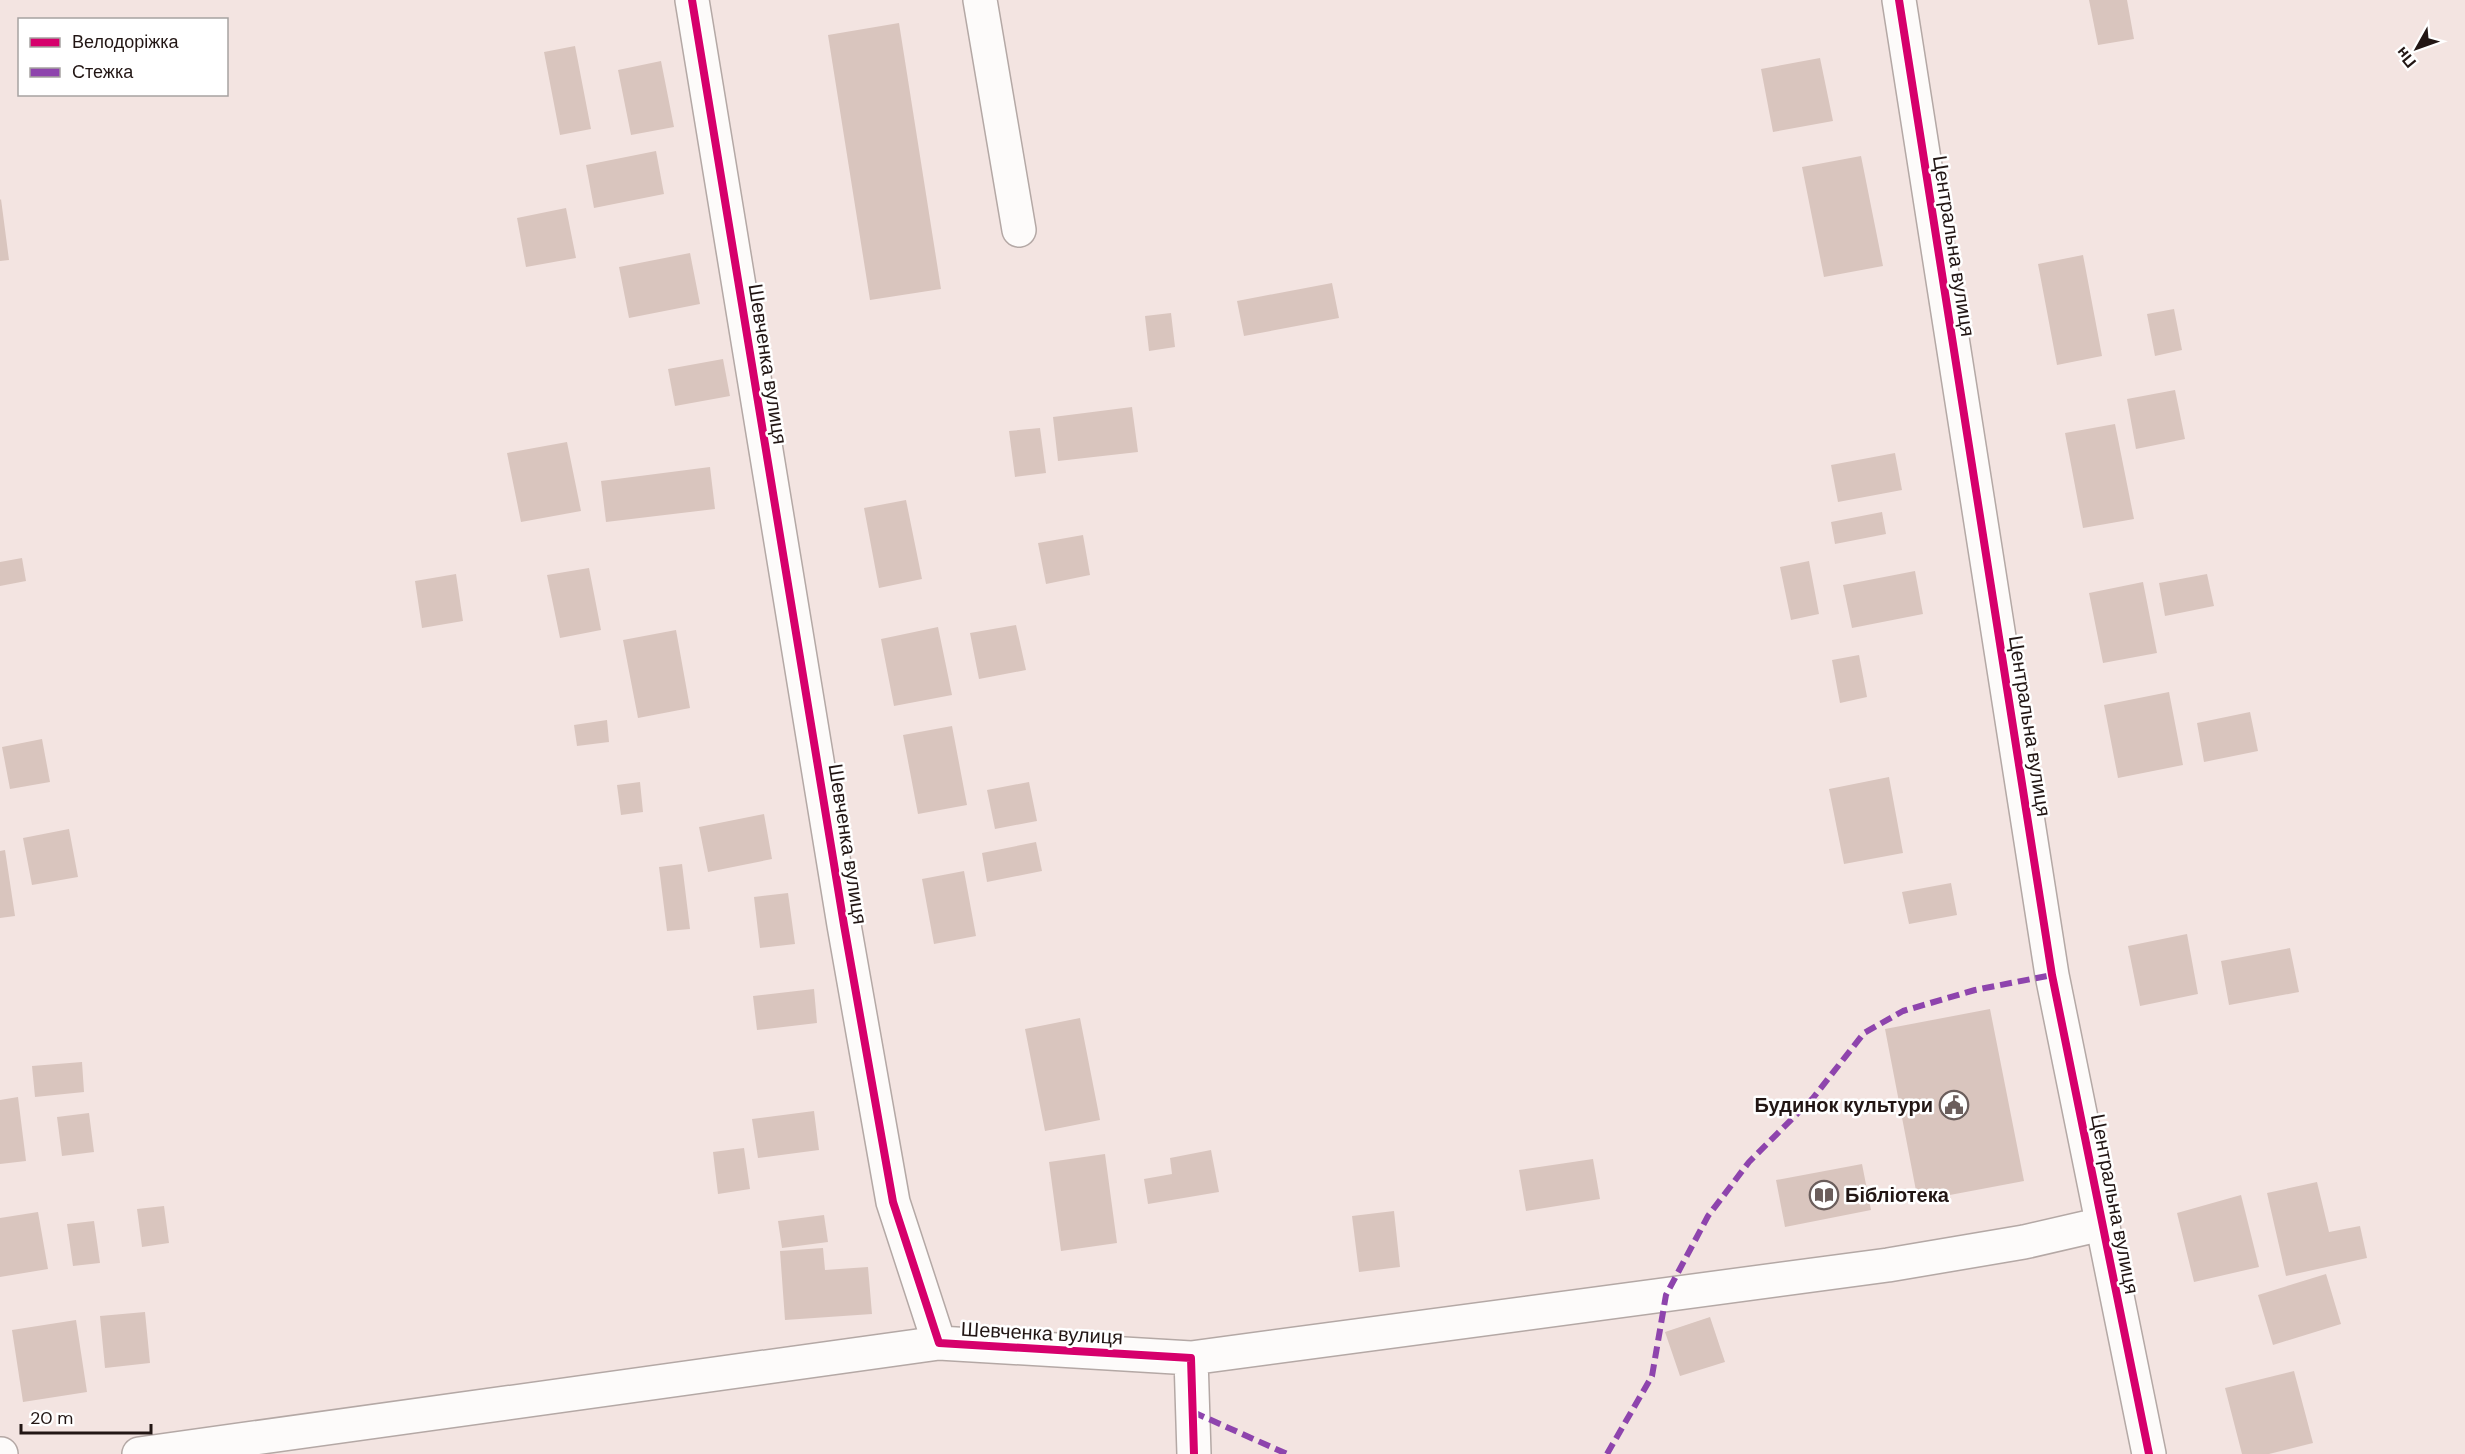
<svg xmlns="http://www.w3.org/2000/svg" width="2465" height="1454" font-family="'DM Sans',sans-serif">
	<rect width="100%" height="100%" fill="#f3e4e1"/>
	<!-- building -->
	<path fill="#d9c5be" d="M2089,0H2127L2134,39L2098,45Z
		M899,23L941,289L870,300L828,35Z
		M575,46L591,129L560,135L544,52Z
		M1820,58L1833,121L1773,132L1761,69Z
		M661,61L674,127L631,135L618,70Z
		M656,151L664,194L594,208L586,165Z
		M1861,156L1883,266L1824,277L1802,167Z
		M1,199L9,260L0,261V200Z
		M566,208L576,258L526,267L517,218Z
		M690,253L700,304L629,318L619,267Z
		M2083,255L2102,356L2057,365L2038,264Z
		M1332,283L1339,318L1244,336L1237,301Z
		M2174,309L2182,350L2155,356L2147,314Z
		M1171,313L1175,347L1149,351L1145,316Z
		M723,359L730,396L675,406L668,369Z
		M2175,390L2185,439L2136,449L2127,399Z
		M1132,407L1138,452L1058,461L1053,417Z
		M2115,424L2134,519L2083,528L2065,433Z
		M1040,428L1046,473L1015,477L1009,431Z
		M567,442L581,511L521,522L507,453Z
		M1895,453L1902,490L1838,502L1831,465Z
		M710,467L715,509L606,522L601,481Z
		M906,500L922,579L879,588L864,508Z
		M1882,512L1886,534L1835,544L1831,522Z
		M1083,535L1090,575L1046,584L1038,543Z
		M22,558L26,581L0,586V562Z
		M1809,561L1819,614L1791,620L1780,567Z
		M589,568L601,630L560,638L547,575Z
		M1915,571L1923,614L1852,628L1843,585Z
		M456,574L463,621L422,628L415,581Z
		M2207,574L2214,606L2165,616L2159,583Z
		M2143,582L2157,653L2103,663L2089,593Z
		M1016,625L1026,670L979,679L970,633Z
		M938,627L952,695L894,706L881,639Z
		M676,630L690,708L638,718L623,640Z
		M1859,655L1867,697L1840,703L1832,660Z
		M2169,692L2183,765L2118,778L2104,705Z
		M2250,712L2258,751L2204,762L2197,723Z
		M607,720L609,742L577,746L574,725Z
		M952,726L967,805L918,814L903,735Z
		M42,739L50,782L10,789L2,747Z
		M1889,777L1903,853L1844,864L1829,789Z
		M640,782L643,812L621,815L617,785Z
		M1029,782L1037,821L995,829L987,790Z
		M764,814L772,859L708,872L699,827Z
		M69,829L78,877L32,885L23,838Z
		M1036,842L1042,871L987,882L982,853Z
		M5,850L15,916L0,918V851Z
		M682,864L690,929L667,931L659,867Z
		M964,871L976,936L934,944L922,879Z
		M1951,883L1957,915L1909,924L1902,892Z
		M788,893L795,944L760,948L754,897Z
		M2187,934L2198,994L2140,1006L2128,946Z
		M2290,948L2299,992L2229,1005L2221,961Z
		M814,989L817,1023L757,1030L753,996Z
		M1990,1009L2024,1181L1918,1201L1885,1029Z
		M1080,1018L1100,1120L1045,1131L1025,1029Z
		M82,1062L84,1092L35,1097L32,1066Z
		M18,1097L26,1161L0,1164V1100Z
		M814,1111L819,1150L758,1158L752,1119Z
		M89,1113L94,1152L62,1156L57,1117Z
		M744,1148L750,1189L718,1194L713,1152Z
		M1211,1150L1219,1192L1148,1204L1144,1179L1172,1174L1170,1158Z
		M1105,1154L1117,1243L1061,1251L1049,1162Z
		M1593,1159L1600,1199L1526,1211L1519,1170Z
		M1862,1164L1871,1210L1785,1227L1776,1180Z
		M2317,1182L2329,1232L2360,1226L2367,1258L2286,1276L2267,1193Z
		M2241,1195L2259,1267L2194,1282L2177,1213Z
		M164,1206L169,1243L142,1247L137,1209Z
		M1394,1211L1400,1267L1359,1272L1352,1216Z
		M38,1212L48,1269L0,1277V1218Z
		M824,1215L828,1242L782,1248L778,1221Z
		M94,1221L100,1263L73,1266L67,1224Z
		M823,1248L825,1270L868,1267L872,1314L785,1320L780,1251Z
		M2326,1274L2341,1324L2273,1345L2258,1295Z
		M145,1312L150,1363L105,1368L100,1316Z
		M1710,1317L1725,1362L1680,1376L1665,1332Z
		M76,1320L87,1392L23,1402L12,1330Z
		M2294,1371L2313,1443L2269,1454H2242L2225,1388Z"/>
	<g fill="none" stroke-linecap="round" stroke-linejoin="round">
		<!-- minor casing -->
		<g stroke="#b4a8a5" stroke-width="36">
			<path id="minor" d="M692,0L844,925L893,1202L939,1343L1191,1358L1194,1454
				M980,0L1019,230
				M1899,0L2052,975L2149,1454
				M1191,1358L1888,1265L2024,1242L2102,1224
				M0,1454H1
				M139,1454L939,1343"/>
		</g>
		<!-- minor -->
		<use href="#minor" stroke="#fdfbfa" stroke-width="33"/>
		<!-- quiet -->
		<path stroke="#8e44ad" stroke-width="6" stroke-dasharray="12 6" stroke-linecap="butt" d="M1193,1412L1287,1454
			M1607,1454L1652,1376L1666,1295L1708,1216L1749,1162L1813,1098L1864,1033L1903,1011L1975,990L2052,975"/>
		<!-- cycleway casing -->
		<g stroke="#fff" stroke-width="11">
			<path id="cycleway" d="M692,0L844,925L893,1202L939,1343L1191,1358L1194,1454
				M1899,0L2052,975L2149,1454"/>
		</g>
		<!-- cycleway -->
		<use href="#cycleway" stroke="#d6006c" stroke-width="8"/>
	</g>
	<!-- icons -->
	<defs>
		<g id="civic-ring" transform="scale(1.5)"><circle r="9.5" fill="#fff" stroke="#6b5e5c" stroke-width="1.5"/><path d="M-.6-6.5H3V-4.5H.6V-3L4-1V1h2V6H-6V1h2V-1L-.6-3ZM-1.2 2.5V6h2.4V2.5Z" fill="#6b5e5c"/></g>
		<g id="library-ring" transform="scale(1.5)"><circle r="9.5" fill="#fff" stroke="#6b5e5c" stroke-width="1.5"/><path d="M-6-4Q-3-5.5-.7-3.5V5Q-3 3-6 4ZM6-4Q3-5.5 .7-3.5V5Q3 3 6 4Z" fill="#6b5e5c"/></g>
	</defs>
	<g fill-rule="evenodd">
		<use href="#civic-ring" x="1954" y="1105"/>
		<use href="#library-ring" x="1824" y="1195"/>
	</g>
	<g text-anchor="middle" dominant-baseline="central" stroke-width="5" stroke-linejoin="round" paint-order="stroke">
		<!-- street labels -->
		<g font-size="20" fill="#221614" stroke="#fff">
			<text transform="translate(1954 246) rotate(81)">Центральна вулиця</text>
			<text transform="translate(768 364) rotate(81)">Шевченка вулиця</text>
			<text transform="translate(2030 726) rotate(81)">Центральна вулиця</text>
			<text transform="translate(848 844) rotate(81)">Шевченка вулиця</text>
			<text transform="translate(2115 1204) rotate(79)">Центральна вулиця</text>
			<text transform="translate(1042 1333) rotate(3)">Шевченка вулиця</text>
		</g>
		<!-- poi labels -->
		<g font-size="20" font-weight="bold" fill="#221614" stroke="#fff" text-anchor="end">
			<text x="1933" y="1105">Будинок культури</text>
			<text x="1845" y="1195" text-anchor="start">Бібліотека</text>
		</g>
	</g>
	<!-- legend -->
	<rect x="18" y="18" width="210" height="78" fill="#ffffff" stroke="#a7a2a1" stroke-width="1.5"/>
	<rect x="30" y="38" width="30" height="9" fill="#d6006c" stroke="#a7a2a1" stroke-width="1.5"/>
	<text x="72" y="48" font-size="18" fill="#221614">Велодоріжка</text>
	<rect x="30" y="68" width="30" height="9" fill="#8e44ad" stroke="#a7a2a1" stroke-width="1.5"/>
	<text x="72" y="78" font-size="18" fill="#221614">Стежка</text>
	<!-- north arrow -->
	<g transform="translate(2417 48) rotate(230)" stroke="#ffffff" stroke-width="4.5" paint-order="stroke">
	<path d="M0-4.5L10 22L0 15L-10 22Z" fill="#221614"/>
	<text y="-9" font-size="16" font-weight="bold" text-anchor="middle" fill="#221614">Пн</text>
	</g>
	<!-- scale -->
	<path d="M21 1424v9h130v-9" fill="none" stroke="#221614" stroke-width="3"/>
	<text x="30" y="1424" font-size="18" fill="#221614" stroke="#ffffff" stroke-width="4.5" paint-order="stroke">20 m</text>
</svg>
